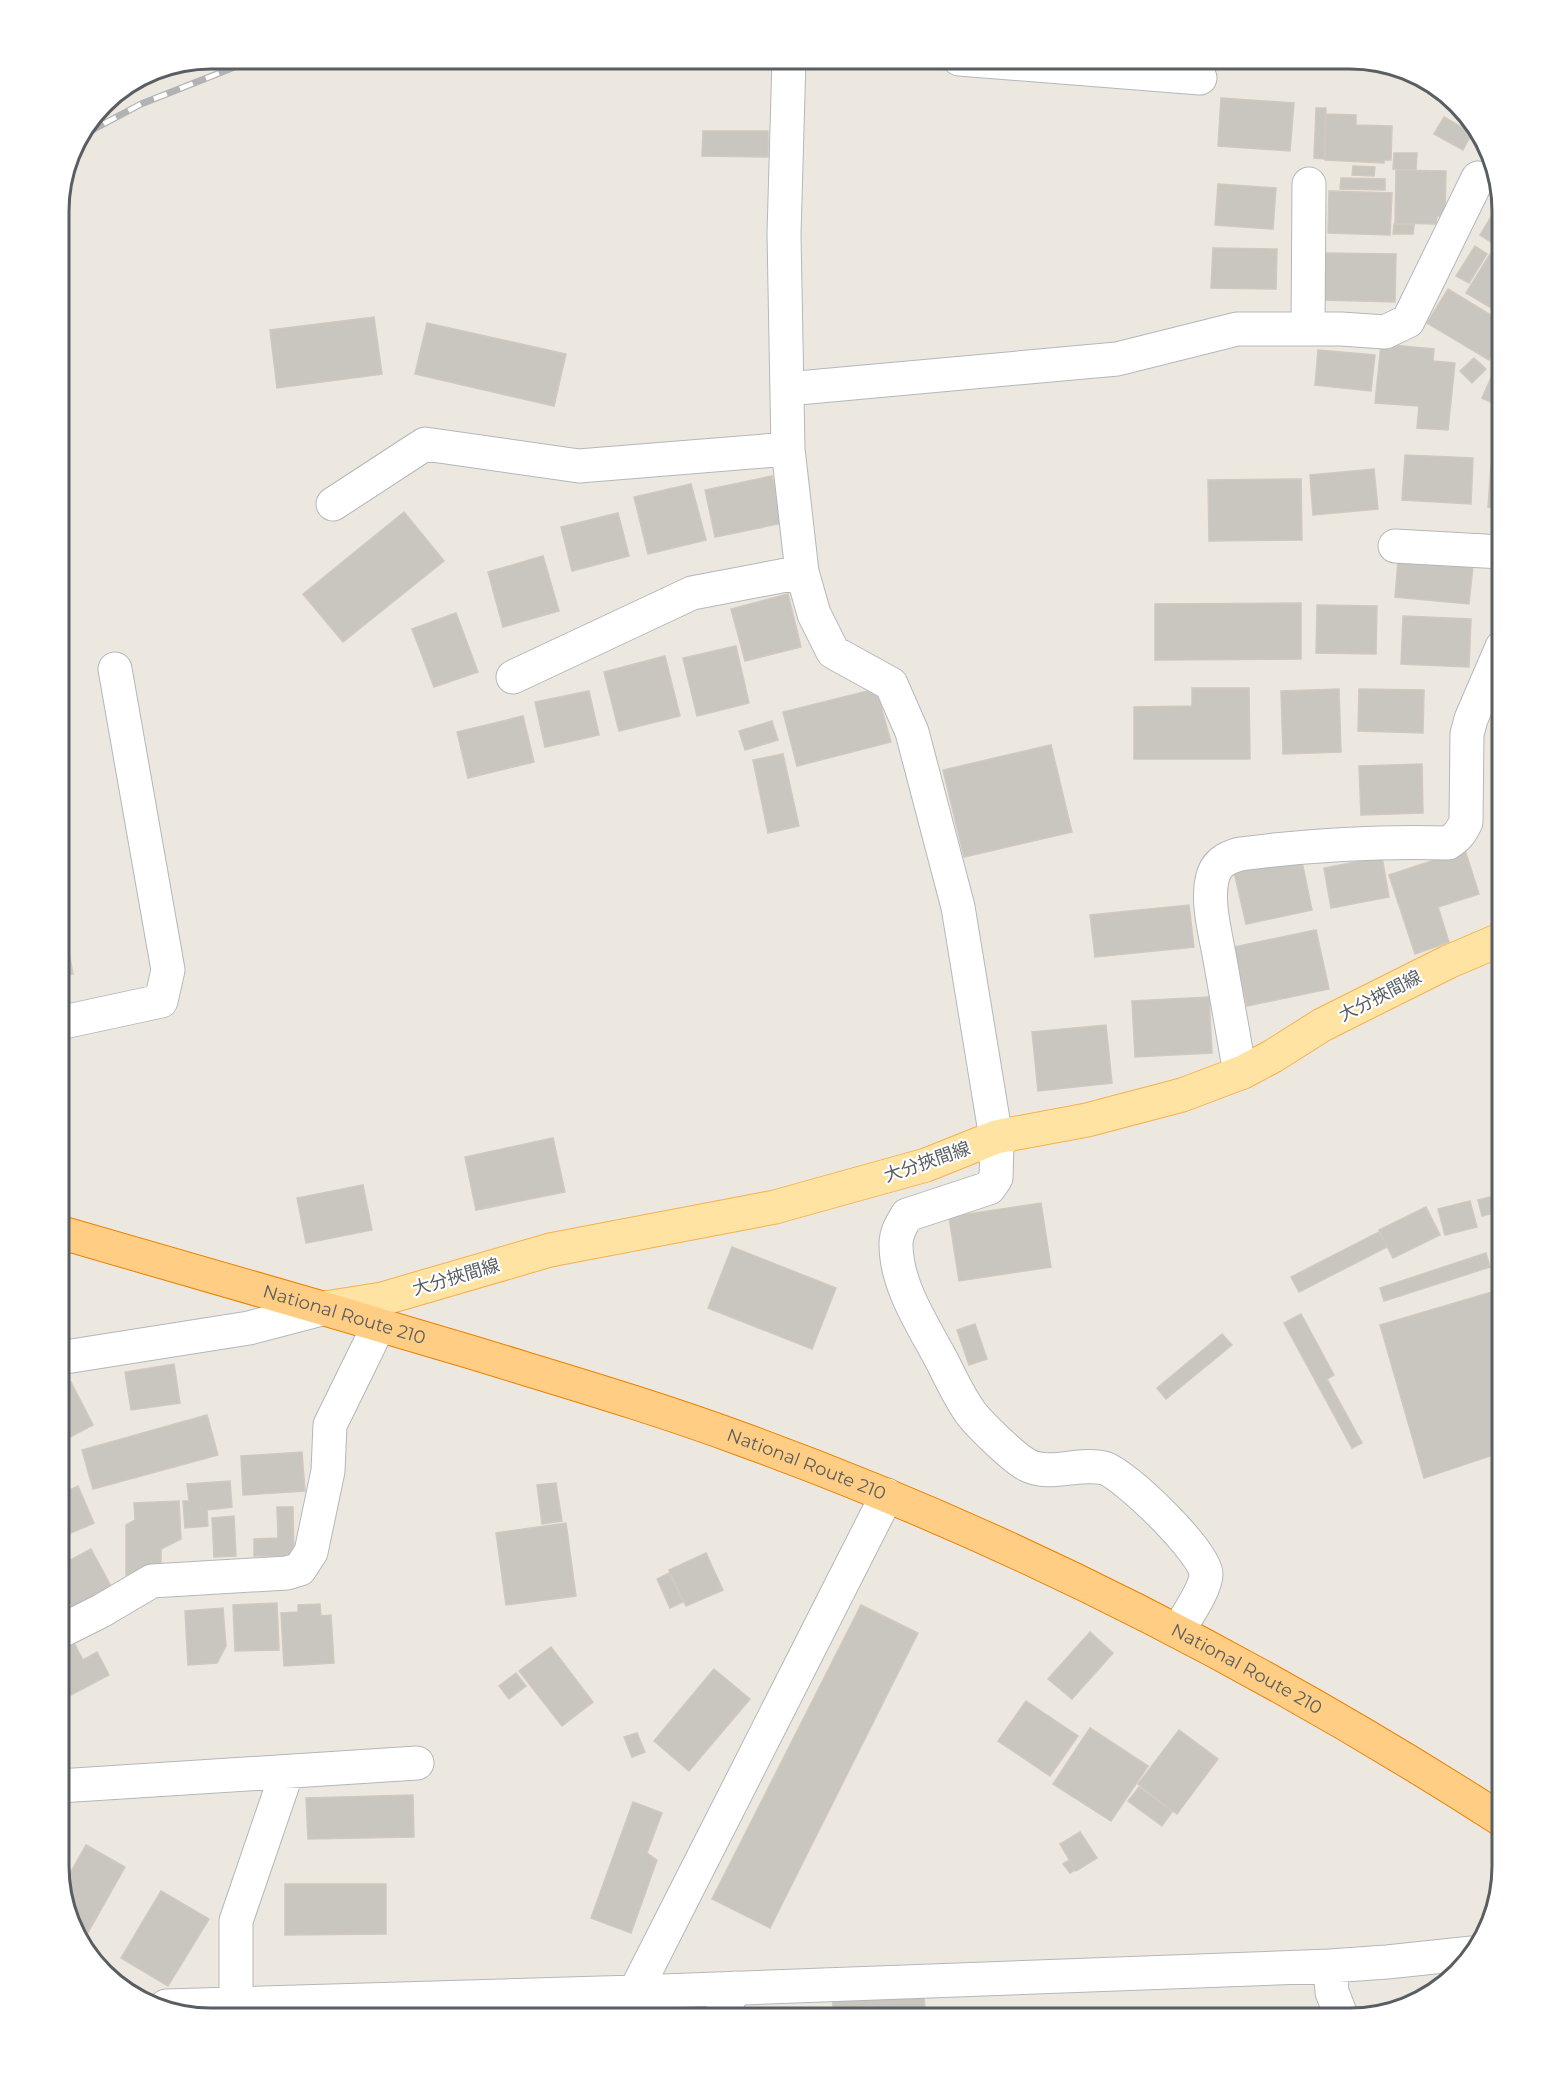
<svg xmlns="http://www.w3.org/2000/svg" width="1561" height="2077" font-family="Montserrat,'Noto Sans JP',sans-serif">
	<rect width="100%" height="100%" fill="#ede8df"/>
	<!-- building -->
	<path fill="#c9c5bf" stroke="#d1c8be" stroke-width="1.5" d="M1221,98L1294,103L1290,151L1218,146Z
		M1316,108H1326L1324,159L1314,158Z
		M1326,114L1356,115V125L1392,126L1391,160H1384V163L1325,160Z
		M1444,117L1472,133L1463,150L1434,134Z
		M703,131H768V157L702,156Z
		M1394,153H1417L1416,170L1393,169Z
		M1353,166L1375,167L1374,176L1352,175Z
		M1396,170L1446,171L1445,216H1437L1436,224L1395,223Z
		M1341,178L1385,179V190L1340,189Z
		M1218,184L1276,188L1273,229L1215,225Z
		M1329,191L1392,193L1390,235L1328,233Z
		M1500,202L1502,211V237L1497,246L1480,235Z
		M1394,224L1414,225L1413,234H1393Z
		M1475,246L1487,254L1469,283L1456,276Z
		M1213,248L1277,249L1276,289L1211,288Z
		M1324,253L1396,254L1395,302L1323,300Z
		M1490,254L1502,262V295L1493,309L1466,293Z
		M1448,289L1502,322V338L1489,360L1427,323Z
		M1502,298V317L1493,312Z
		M374,317L382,374L277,388L270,330Z
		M427,323L566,354L554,406L415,374Z
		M1381,344L1434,349L1433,361L1455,363L1448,430L1417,428L1419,406L1375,403Z
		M1318,350L1375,355L1371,391L1315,385Z
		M1501,355L1502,356V407L1482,398Z
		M1474,358L1486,369L1472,383L1460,371Z
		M1405,455L1473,458L1471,504L1402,500Z
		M1491,465L1502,466V509L1488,507Z
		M1374,469L1378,509L1313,515L1310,475Z
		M772,476L783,523L715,537L705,490Z
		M1301,479L1302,540L1209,541L1208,480Z
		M691,484L706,540L648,554L634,497Z
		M404,512L444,561L343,642L303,594Z
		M618,513L629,556L572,571L561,527Z
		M1399,550L1474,557L1469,604L1395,597Z
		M543,556L559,611L503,627L488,572Z
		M788,594L801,647L745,661L731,609Z
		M1301,603V659L1155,660V604Z
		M1317,605L1377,606L1376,654L1316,653Z
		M456,613L478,672L434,687L412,629Z
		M1403,616L1471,619L1469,667L1401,664Z
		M736,646L749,703L697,716L683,658Z
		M665,656L680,716L619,731L604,672Z
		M1192,688H1249L1250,759H1134V707L1192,706Z
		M876,689L891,742L797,766L783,712Z
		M1339,689L1341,752L1283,754L1281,691Z
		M1359,689L1424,690L1423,733L1358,731Z
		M589,691L599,735L545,747L535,702Z
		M523,716L534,762L468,778L457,732Z
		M772,721L778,740L745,750L739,731Z
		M1051,745L1072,832L964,857L943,770Z
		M783,754L799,826L768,833L753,760Z
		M1422,764L1423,813L1361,815L1359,766Z
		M1465,850L1479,894L1438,907L1449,942L1415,954L1389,875Z
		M1301,857L1312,910L1246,924L1234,872Z
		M1382,857L1389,897L1331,908L1324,868Z
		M1189,905L1194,947L1095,957L1090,915Z
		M62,916L73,974L59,976V917Z
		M1316,930L1329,989L1247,1006L1234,947Z
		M1209,997L1212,1053L1135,1057L1132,1001Z
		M1106,1025L1112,1083L1038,1091L1032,1032Z
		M553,1138L565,1192L476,1210L465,1157Z
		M363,1185L372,1230L306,1243L297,1198Z
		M1502,1194V1211L1482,1216L1478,1200Z
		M1470,1201L1477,1227L1445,1235L1438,1209Z
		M1041,1203L1051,1267L959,1281L949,1217Z
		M1426,1207L1440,1235L1393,1258L1379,1230Z
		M1379,1232L1387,1247L1299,1292L1291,1277Z
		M732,1247L836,1288L812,1349L708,1308Z
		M1486,1253L1490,1267L1384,1301L1380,1288Z
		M1502,1289V1452L1424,1478L1380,1325Z
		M1301,1314L1334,1375L1327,1379L1362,1443L1352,1448L1284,1323Z
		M975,1324L987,1359L969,1365L957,1330Z
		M1222,1334L1232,1345L1166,1399L1157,1388Z
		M174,1364L180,1403L131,1410L125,1372Z
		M71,1382L93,1425L59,1443V1388Z
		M207,1415L218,1455L93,1489L82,1450Z
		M302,1452L305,1491L243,1495L241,1456Z
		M230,1481L232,1507L207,1510L208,1526L185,1528L183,1501H189L187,1484Z
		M556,1483L562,1521L542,1524L537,1485Z
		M78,1486L94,1523L59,1538V1495Z
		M179,1501L181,1539L161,1549V1574L126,1575V1525L135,1520L134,1503Z
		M277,1507H293L294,1556H254V1539L278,1538Z
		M234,1516L236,1556L214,1557L212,1518Z
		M566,1523L576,1596L506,1605L496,1533Z
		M91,1549L112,1588L73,1608L59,1580V1566Z
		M706,1553L723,1590L686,1606L669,1570Z
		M669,1573L683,1602L670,1608L657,1579Z
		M277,1603L279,1650L235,1651L233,1605Z
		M320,1604L321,1616L331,1615L334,1663L284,1666L281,1613L298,1612V1605Z
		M861,1605L918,1633L770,1928L712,1899Z
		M223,1608L226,1646L217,1663L188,1665L185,1611Z
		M1090,1632L1113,1653L1072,1699L1048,1679Z
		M73,1641L83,1660L97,1652L109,1675L71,1695L59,1672V1648Z
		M551,1647L593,1702L562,1726L519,1671Z
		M714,1669L750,1699L689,1771L654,1741Z
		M516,1673L526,1686L509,1699L499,1686Z
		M1026,1701L1078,1736L1050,1776L998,1741Z
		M1090,1728L1148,1766L1111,1821L1053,1784Z
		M1179,1730L1218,1759L1177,1814L1138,1784Z
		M637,1733L645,1752L632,1757L624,1737Z
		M1139,1787L1172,1812L1162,1826L1128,1801Z
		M413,1795L414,1837L308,1839L306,1798Z
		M633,1802L662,1813L647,1853L657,1860L631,1933L591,1918Z
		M1080,1832L1097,1858L1076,1871L1060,1844Z
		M86,1845L125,1867L82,1943L64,1884Z
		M1069,1860L1075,1870L1070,1873L1063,1864Z
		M285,1884H386V1934L285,1935Z
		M161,1891L209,1919L168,1986L121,1958Z
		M923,1986L926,2018H834L832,1994Z"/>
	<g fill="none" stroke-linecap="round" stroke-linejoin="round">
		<!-- minor casing -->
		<g stroke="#b3b7bb" stroke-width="35">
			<path id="minor" d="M789,59L784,234L788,449L802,572L814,614L833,652L891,684L912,732L958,907L997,1144L996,1178L989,1188L907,1215C902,1224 896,1232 896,1244C896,1286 923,1325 942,1361C950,1377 958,1394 968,1409C976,1422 1014,1458 1027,1465C1050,1477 1079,1462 1104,1468C1125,1474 1206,1553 1206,1574C1206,1589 1186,1617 1178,1631
				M959,59L1200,78
				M1308,329L1309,184
				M787,389L1117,359L1237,329H1341L1385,332L1408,321L1478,178
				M333,504L425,444L579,466L788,449
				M1395,546L1502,552
				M513,677L692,593L802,572
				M59,1023L161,1001L168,970L115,669
				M1240,1073C1233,1033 1226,994 1219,954C1215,933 1207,901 1212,880C1215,864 1225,858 1240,854C1310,845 1377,841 1448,843C1458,837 1461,832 1466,822L1467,734L1471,719L1502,647
				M59,1358L249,1328L325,1308
				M59,1632L101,1611L152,1581L287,1573L300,1569L311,1552L328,1471L330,1425L379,1325
				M59,1786L417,1763
				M1330,1966L1332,1992L1342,2018
				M635,1992L887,1495
				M236,2004V1921L287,1772
				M166,2006L635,1992L1330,1966L1387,1962L1472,1953
				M719,2018L735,1988"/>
		</g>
		<!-- major casing -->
		<g stroke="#f7b04e" stroke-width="35">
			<path id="major" d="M325,1308L382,1299L550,1250L775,1207L926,1165L996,1137L1087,1120L1182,1095L1243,1072L1273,1056L1322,1025L1448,962L1502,939"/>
		</g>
		<!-- highway casing -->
		<g stroke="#ec8100" stroke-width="35">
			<g id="highway">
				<path id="s1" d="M59,1232C197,1271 336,1312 474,1353C565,1381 655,1407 744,1440C1011,1537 1264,1667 1502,1820"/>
			</g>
		</g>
		<!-- minor -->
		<use href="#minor" stroke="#fff" stroke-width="33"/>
		<!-- major -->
		<use href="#major" stroke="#ffe3a2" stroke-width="33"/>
		<!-- highway -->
		<use href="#highway" stroke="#ffce84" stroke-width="33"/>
		<!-- rail casing -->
		<g stroke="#b1b2b3" stroke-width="7">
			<path id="rail" d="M79,137L141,104L255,59"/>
		</g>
		<!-- rail -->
		<use href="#rail" stroke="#fff" stroke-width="4.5" stroke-dasharray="14" stroke-linecap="butt"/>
	</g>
	<g text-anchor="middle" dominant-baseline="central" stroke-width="4.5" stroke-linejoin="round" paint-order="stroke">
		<!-- street labels -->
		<g font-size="18" fill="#585e62" stroke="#fff">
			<text transform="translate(1380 996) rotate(-27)">大分挾間線</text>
			<text transform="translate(927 1162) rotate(-19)">大分挾間線</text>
			<text transform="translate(456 1277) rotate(-16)">大分挾間線</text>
			<text stroke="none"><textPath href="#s1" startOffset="297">National Route 210</textPath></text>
			<text stroke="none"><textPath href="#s1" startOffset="783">National Route 210</textPath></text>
			<text stroke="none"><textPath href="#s1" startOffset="1269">National Route 210</textPath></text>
		</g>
	</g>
	<!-- crop -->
	<path d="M0 0H1561V2077H0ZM211 69H1350A142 142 0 0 1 1492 211V1866A142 142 0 0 1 1350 2008H211A142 142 0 0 1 69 1866V211A142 142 0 0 1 211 69Z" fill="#fff" fill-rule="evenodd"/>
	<path fill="none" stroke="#585e62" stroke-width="3" d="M211 69H1350A142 142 0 0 1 1492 211V1866A142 142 0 0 1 1350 2008H211A142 142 0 0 1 69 1866V211A142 142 0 0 1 211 69Z"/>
</svg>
